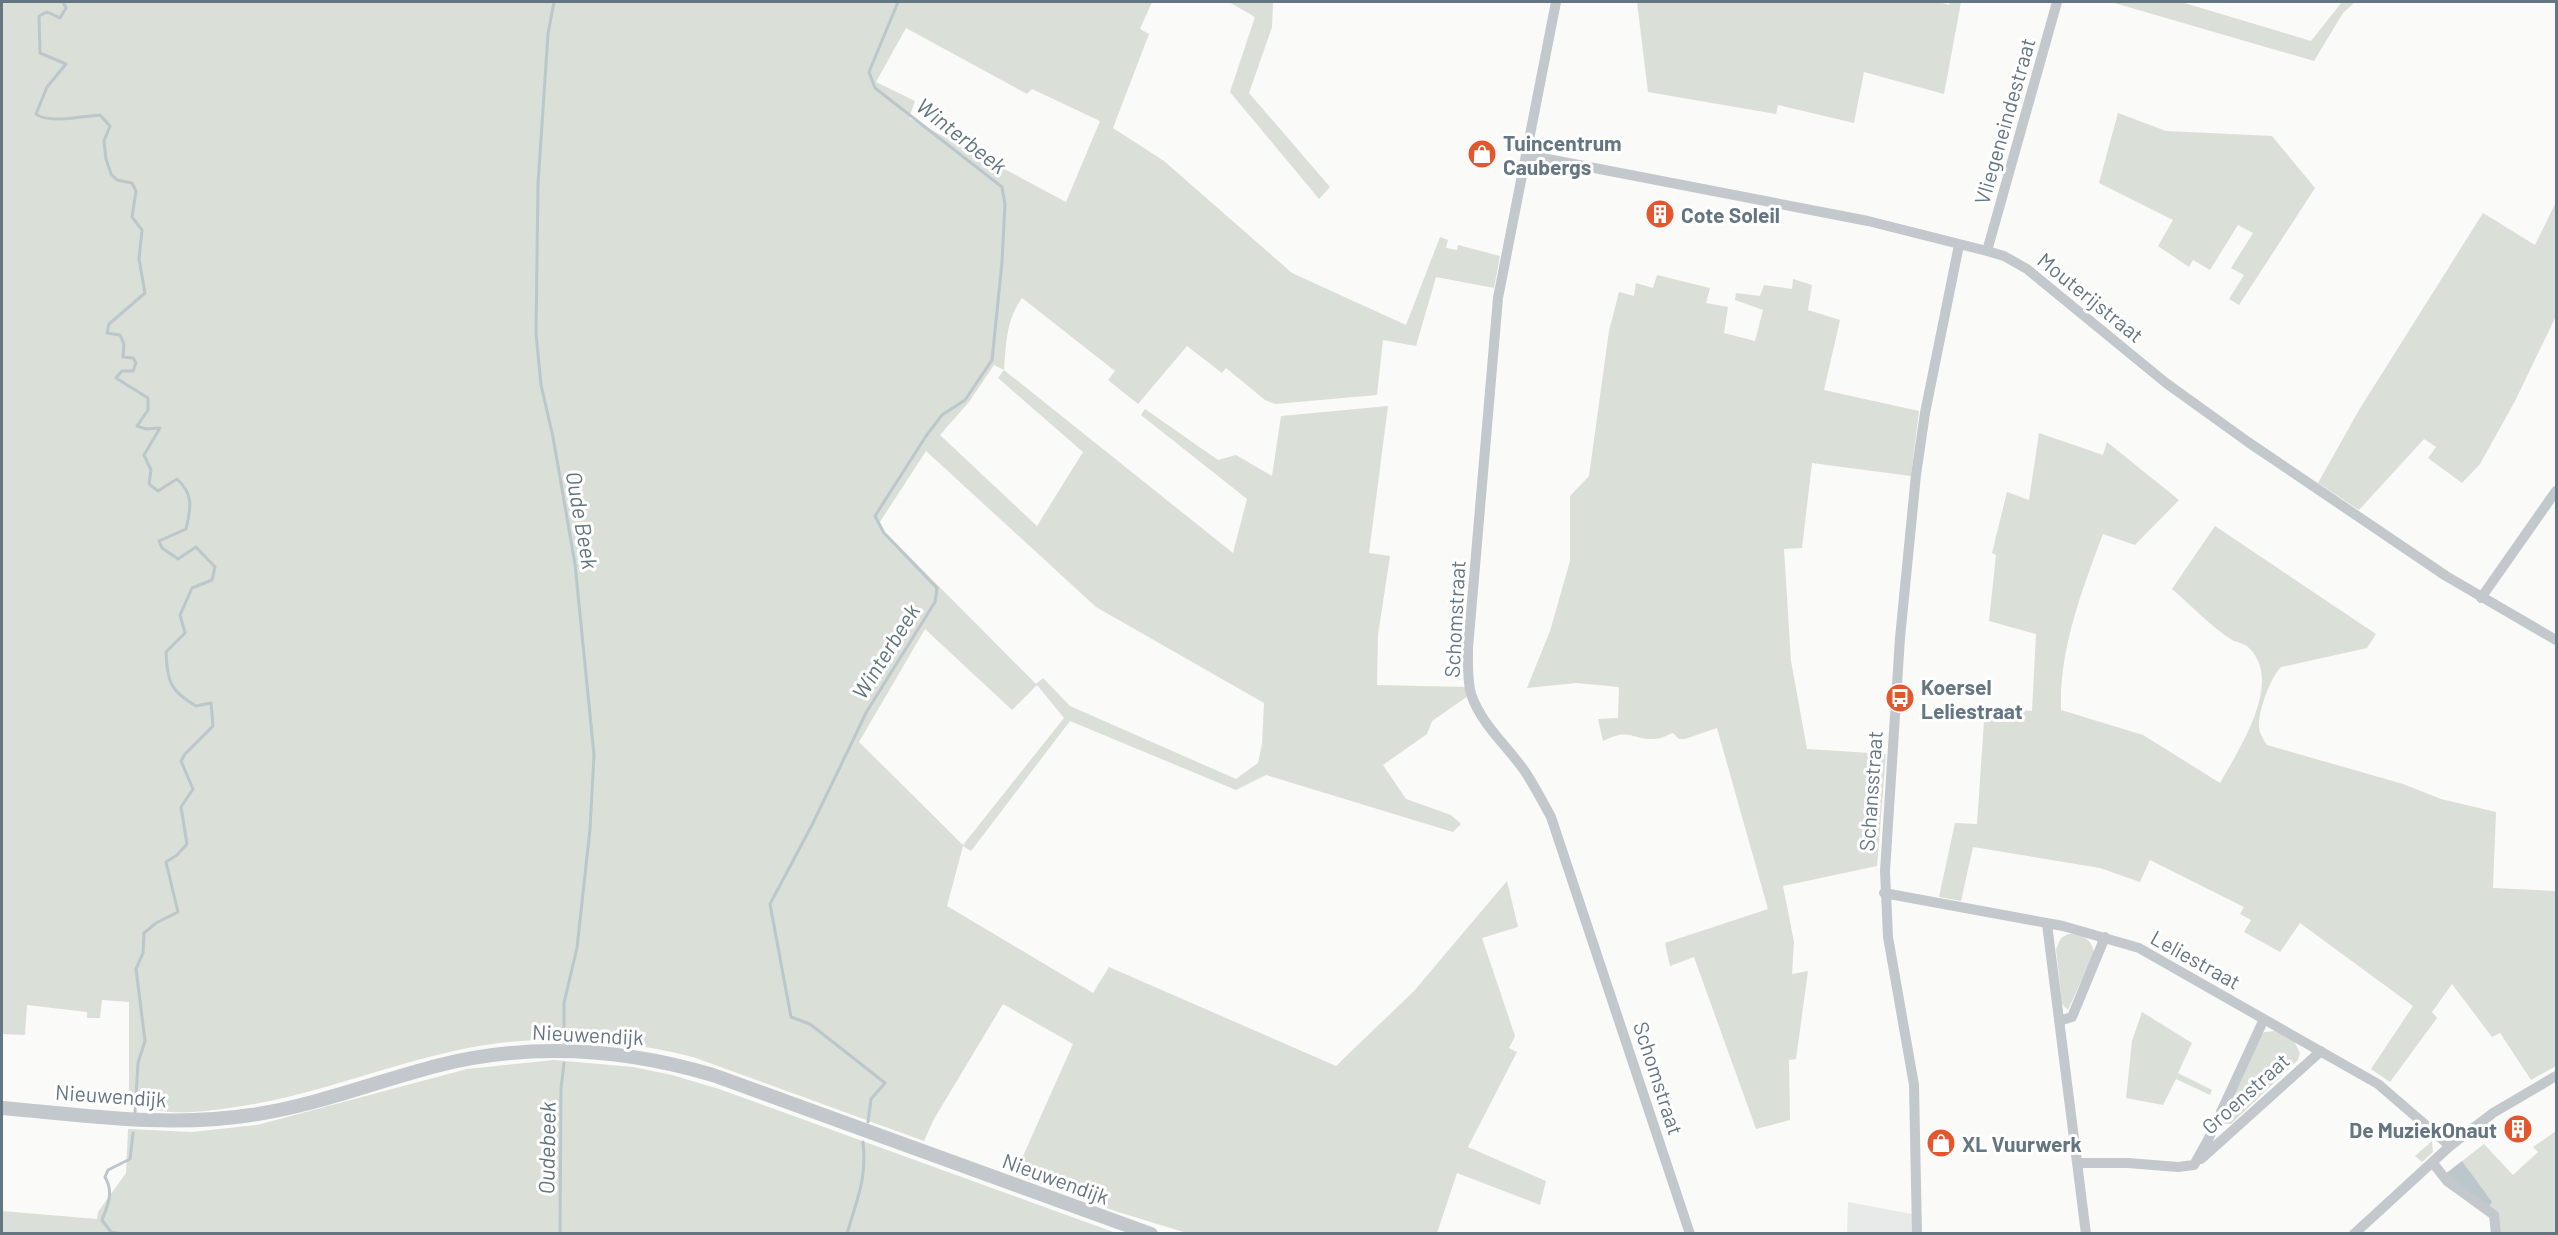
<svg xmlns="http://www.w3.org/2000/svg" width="2558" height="1235" font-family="Barlow,sans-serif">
	<rect width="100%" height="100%" fill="#fafaf8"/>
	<!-- built -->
	<path fill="#e8e9e9" d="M1848,1202L1912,1214V1233L1847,1234Z"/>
	<!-- green -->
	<path fill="#dadfd7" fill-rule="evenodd" d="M2,2H1152L1140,29L1149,34L1113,128L1164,161L1292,273L1406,325L1440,237L1448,240L1446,248L1457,250L1458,245L1500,256L1494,288L1436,277L1416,346L1383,340L1377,395L1275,404L1265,400L1226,368L1222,373L1187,346L1138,404L1108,380L1115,371L1022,298C1006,320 1006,344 1004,370L1233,553L1247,499L1141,415L1145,409L1218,460L1236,455L1272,476L1281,416L1388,406L1369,553L1390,556L1378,635L1377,685L1466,687L1468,696L1432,721L1427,734L1383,765L1406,799L1451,815L1461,824L1453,832L1266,775L1236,790L1070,721L971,851L963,846L947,906L1093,993L1109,967L1336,1066L1414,991L1507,881L1518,927L1482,938L1515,1036L1509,1048L1517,1052L1468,1147L1546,1181L1540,1205L1457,1173L1437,1233L1190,1234L1118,1212L1030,1180L1015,1174L1073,1044L1003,1004L934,1119L924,1141L693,1057C625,1040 555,1034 485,1045C398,1059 316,1097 229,1108C207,1111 178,1115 156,1110C147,1109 139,1106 129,1105V1002L102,1000L100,1018H87V1012L27,1005L25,1035L2,1034ZM906,28L1027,94L1032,89L1100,121L1066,202L909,118L915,101L876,82ZM994,365L1004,370L998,378L1083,452L1037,526L940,435L969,402ZM926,451L1096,607L1264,703L1262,744L1258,763L1236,779L1070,706L1043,678L1036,684L878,525ZM925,629L1012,710L1037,685L1064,718L963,845L859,742Z
		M1229,2H1273L1272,27L1249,93L1330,187L1319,199L1230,92L1255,17Z
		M1637,2H1939L1949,5L1950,2H1961L1944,94L1864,72L1854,123L1778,105L1776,114L1648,92Z
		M2111,2H2181L2311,41L2342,2H2355L2343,13L2314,61Z
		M2118,113L2166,131L2272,136L2315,188L2239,305L2229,299L2244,275L2231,268L2253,233L2238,225L2210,270L2193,260L2189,267L2158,246L2173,220L2099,183Z
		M2556,202V316L2515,401L2480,464L2462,483L2428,458L2436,447L2424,439L2359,510L2318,483L2359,410L2483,213L2535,245Z
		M1657,275L1710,288L1706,303L1728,307L1724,333L1755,341L1763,310L1735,300L1736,293L1760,296L1764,285L1792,289L1793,279L1812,285L1808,310L1840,320L1824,390L1919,411L1911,476L1812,463L1802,548L1784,549L1791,661L1807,749L1886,754L1877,866L1783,886L1794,942L1792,974L1808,971L1796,1059L1789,1060L1790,1120L1756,1129L1694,957L1670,966L1665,943L1768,909L1717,728L1685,739H1679L1673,733C1667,735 1661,739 1655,739C1631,740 1631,727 1603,741L1598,719L1618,718L1619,687L1576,683L1527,688L1550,631L1570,561V496L1589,476L1609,331L1619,292L1634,296L1636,283L1653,288Z
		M2039,433L2103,455L2107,442L2179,500L2135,545L2103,534C2082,590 2059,649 2061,710L2143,735L2220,783C2239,749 2284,682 2249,648C2244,643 2238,643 2232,640C2211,627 2191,605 2172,589L2215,526L2376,634L2367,648L2281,667C2270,678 2258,712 2259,727C2259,733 2264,740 2267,745L2403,784L2441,799L2496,812L2493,888L2556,891V1066L2531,1080L2500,1033L2492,1037L2452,984L2432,1012L2437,1018L2390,1082L2371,1069L2413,1006L2300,923L2280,952L2244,932L2251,920L2240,914L2244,907L2150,860L2140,882L2100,868L1973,847L1961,901L1939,897L1955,823L1977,824L1985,707L2032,711L2036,634L1989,621L1996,555L1992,553L2007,492L2029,500Z
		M2068,934C2081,934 2093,939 2094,953L2068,1010L2062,1004L2056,949L2061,938Z
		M2142,1012L2192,1043L2178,1073L2212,1090L2210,1095L2176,1079L2163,1105L2126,1098L2132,1041Z
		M2275,1031L2294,1041L2300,1053L2298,1060L2231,1124H2223L2221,1121L2260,1035L2265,1032Z
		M554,1060L633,1067L672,1075L719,1089L1116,1233H2V1211L97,1219L98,1212L126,1173L128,1129L192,1132L257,1125L467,1069Z
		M2556,1131V1233L2500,1232C2500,1220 2497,1215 2489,1206L2491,1202L2462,1161L2484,1144L2513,1175L2538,1152L2533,1147Z
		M2432,1141L2433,1152L2422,1162L2415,1156Z"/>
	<!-- water -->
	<path fill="#bbc7cb" d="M2462,1161L2492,1202L2489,1206L2445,1174Z"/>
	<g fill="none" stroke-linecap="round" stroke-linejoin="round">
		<!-- stream -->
		<path stroke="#bbc7cb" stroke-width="3" d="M63,2L66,8L60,18L47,12L39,16L40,53L66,64L47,87L36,114C47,124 86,116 100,115L110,126L104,141L106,159L111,174L117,180L132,183L136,191L132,217L142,230L139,259L145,293L109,324L107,333L120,335L124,344L123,357L133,358L136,363L133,371H122L116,378L148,398V410L137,426L146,429L160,428L144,455L151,470L149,484L158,491L177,479C194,494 191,508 186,529L159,541L162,548L178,559L196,547L215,567L212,580L192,588L180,615L185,633L166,652C167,681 170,691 196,706L211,703L213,726L185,754L181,761L193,789L181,807L187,844L177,855L166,862L178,912L156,923L144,933L143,953L136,969L145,1041L138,1063L135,1112
			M554,2L548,34L538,184L536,333L541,385L553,437L575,564L594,755L590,829L577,948L564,1003V1043
			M868,1122L871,1099L885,1083L810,1024L791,1017L770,904L812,825L867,711L935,602L937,588L884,533L875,516L926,436L942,415L965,400L992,360L1002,262L1005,204L1002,187L875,88L869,72L898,2
			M122,1234L111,1232L102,1220C108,1205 114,1192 105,1177L108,1170L130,1159L133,1133
			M560,1234L561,1089L564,1063
			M847,1234C857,1198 867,1180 863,1142"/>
		<!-- minor -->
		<path stroke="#c3c8cc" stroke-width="10" d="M1556,2L1498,298L1468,648C1468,662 1467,679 1471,694C1482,726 1508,746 1526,773C1535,787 1543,802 1551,817L1690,1234
			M1527,155L1868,221L1987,251L2004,256L2027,269L2166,383L2248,442L2446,576L2556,640
			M1987,251L2057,2
			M2481,598L2556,491
			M1884,893L2063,926L2139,948L2378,1084L2450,1146
			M2047,924L2086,1234
			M2059,1021L2072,1017L2105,937
			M2201,1159L2321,1051
			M2077,1163H2128L2178,1167L2194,1165L2209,1138L2264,1019
			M2433,1163L2447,1181L2494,1215L2496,1234
			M1917,1234L1914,1085L1888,937L1885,871L1900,638L1916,475L1925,413L1959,245
			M2354,1234L2450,1146L2493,1113L2556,1076"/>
		<!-- tertiary -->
		<path stroke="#c3c8cc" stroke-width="14" d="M2,1108C84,1115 168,1128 251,1115C315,1106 377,1081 440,1065C532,1042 622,1048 713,1075L1151,1234"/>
	</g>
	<!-- icons -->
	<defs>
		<g id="shop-disc" transform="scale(1.5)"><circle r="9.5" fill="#e4572e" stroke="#fff"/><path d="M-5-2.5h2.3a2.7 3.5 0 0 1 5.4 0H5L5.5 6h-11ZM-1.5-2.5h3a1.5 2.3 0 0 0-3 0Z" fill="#fff"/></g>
		<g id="building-disc" transform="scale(1.5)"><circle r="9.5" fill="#e4572e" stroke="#fff"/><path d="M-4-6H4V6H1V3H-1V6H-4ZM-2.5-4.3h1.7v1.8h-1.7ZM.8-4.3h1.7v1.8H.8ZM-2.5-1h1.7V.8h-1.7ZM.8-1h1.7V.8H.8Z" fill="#fff"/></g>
		<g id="bus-disc" transform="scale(1.5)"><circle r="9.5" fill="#e4572e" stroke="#fff"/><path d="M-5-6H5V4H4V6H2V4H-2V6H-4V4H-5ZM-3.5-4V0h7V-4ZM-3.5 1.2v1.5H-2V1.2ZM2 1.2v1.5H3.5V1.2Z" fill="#fff"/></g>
	</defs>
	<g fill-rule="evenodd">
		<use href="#shop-disc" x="1482" y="154"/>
		<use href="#building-disc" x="1660" y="214"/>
		<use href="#bus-disc" x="1900" y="698"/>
		<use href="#building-disc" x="2518" y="1129"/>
		<use href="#shop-disc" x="1941" y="1143"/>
	</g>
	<g text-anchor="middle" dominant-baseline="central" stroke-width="6" stroke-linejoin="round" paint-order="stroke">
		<!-- street labels -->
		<g font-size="21" fill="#657683" stroke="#fff">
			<text transform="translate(2004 121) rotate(-74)">Vliegeneindestraat</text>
			<text transform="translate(2091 297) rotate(39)">Mouterijstraat</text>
			<text transform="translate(1454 619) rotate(-87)">Schomstraat</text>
			<text transform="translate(1870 791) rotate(-86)">Schansstraat</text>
			<text transform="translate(2196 959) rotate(29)">Leliestraat</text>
			<text transform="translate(588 1034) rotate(3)">Nieuwendijk</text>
			<text transform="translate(1659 1078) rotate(72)">Schomstraat</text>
			<text transform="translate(2245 1093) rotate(-42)">Groenstraat</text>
			<text transform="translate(111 1095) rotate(4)">Nieuwendijk</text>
			<text transform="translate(1056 1178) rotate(20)">Nieuwendijk</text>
		</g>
		<!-- poi labels -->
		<g font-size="21" font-weight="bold" fill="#657683" stroke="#fff" text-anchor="start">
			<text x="1503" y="142">Tuincentrum<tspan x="1503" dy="24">Caubergs</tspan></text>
			<text x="1681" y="214">Cote Soleil</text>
			<text x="1921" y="686">Koersel<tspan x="1921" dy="24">Leliestraat</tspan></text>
			<text x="2497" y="1129" text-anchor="end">De MuziekOnaut</text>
			<text x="1962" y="1143">XL Vuurwerk</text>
		</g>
		<!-- water labels -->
		<g font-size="22" font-style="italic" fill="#60757c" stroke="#fff">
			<text transform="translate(962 135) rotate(38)">Winterbeek</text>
			<text transform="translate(583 520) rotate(80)">Oude Beek</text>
			<text transform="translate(885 651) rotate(-58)">Winterbeek</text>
			<text transform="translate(546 1148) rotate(-89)">Oudebeek</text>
		</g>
	</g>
	<!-- border -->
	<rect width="2558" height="1235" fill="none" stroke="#657683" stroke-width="6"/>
</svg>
